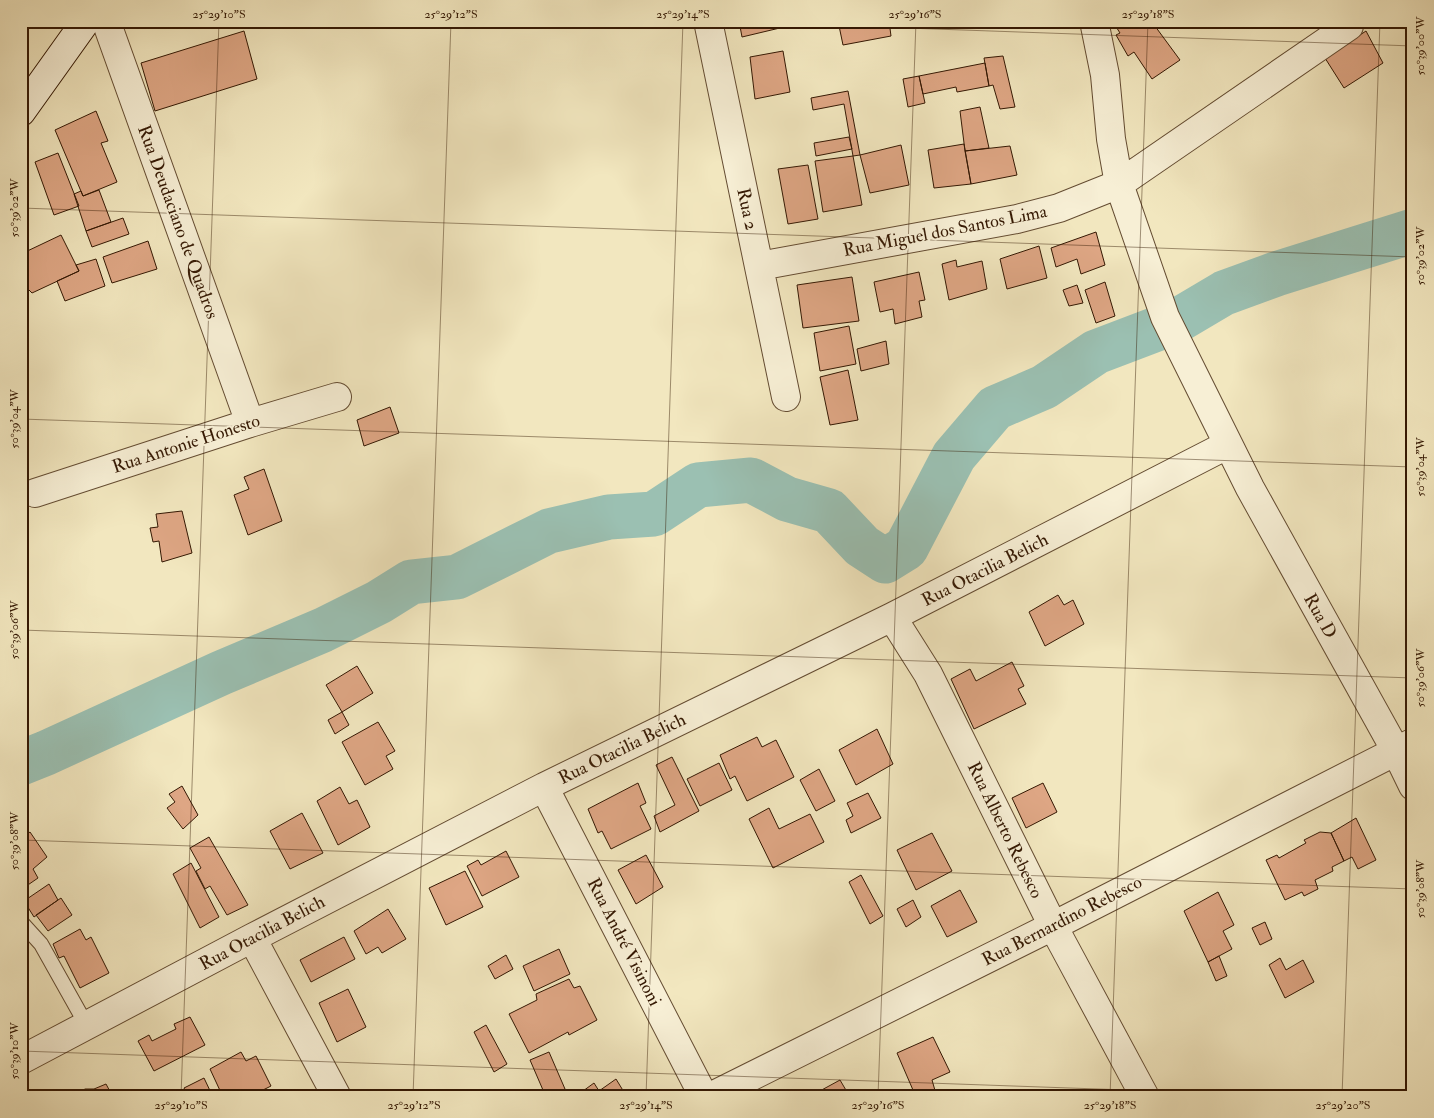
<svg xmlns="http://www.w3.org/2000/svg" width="1434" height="1118" font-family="'IM FELL Double Pica',serif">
	<rect width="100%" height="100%" fill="#f2e7bf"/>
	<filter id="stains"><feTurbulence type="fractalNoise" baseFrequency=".004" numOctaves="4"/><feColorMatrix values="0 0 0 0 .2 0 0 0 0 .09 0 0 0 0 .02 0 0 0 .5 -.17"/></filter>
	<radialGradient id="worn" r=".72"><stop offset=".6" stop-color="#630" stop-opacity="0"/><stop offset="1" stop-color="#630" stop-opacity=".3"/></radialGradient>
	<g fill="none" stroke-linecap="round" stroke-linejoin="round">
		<!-- river -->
		<path stroke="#9bc0b2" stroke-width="45" d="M21,763L46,753L221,673L323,630L379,602L411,582L457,577L549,531L609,517L654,514L698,485L751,480L787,499L829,511L862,546L885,561L906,548L954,456L995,408L1044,387L1096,352L1175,322L1224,293L1276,274L1413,231"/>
	</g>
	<!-- building -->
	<path fill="#dea684" stroke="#341803" d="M739,21H783L784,27L742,37Z
		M838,21H889L891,36L843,45Z
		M1114,21H1137L1141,28L1152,22L1180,60L1152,79L1134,52L1128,56L1116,35L1120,33L1113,22Z
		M244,31L257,79L155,111L141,63Z
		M1366,31L1383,63L1344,88L1325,58Z
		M783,51L790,92L755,99L750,57Z
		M1003,56L1015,107L1000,109L993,85L989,86L984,58Z
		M985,63L989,86L957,92L956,87L923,94L919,76Z
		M919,76L925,103L908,107L903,79Z
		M848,91L860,155L853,156L844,104L813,110L811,98Z
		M980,107L989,148L965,151L960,111Z
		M96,111L108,141L101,143L117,182L83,196L55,130Z
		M849,137L852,149L816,156L814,143Z
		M964,144L971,184L934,188L928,150Z
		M901,145L909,185L870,193L860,155Z
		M1010,146L1017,175L971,184L965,151Z
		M58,153L79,206L54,215L35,162Z
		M853,156L862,205L823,212L815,161Z
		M808,165L818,219L788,224L778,169Z
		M99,190L111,222L86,231L74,194L81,191L83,196Z
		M123,218L129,234L92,247L86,231Z
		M1096,232L1105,265L1081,274L1077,259L1056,267L1051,248Z
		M61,235L79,271L32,293L21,282V254Z
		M148,241L157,269L112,283L103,257Z
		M1039,246L1047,278L1007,289L1000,259Z
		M96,259L105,286L65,301L57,281L79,271L76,265Z
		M956,260L957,267L982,261L987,289L949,300L942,264Z
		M919,272L925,300L919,301L922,317L895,324L893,309L880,312L874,282Z
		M852,277L859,321L803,328L797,285Z
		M1105,282L1115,316L1096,323L1085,290Z
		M1077,285L1083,303L1069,306L1063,290Z
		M849,326L856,364L820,371L814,333Z
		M886,341L889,364L861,371L857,349Z
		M848,370L858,420L830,425L820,377Z
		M390,407L399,433L364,446L357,420Z
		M264,469L282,521L248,535L234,495L249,489L244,477Z
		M182,511L192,553L162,562L159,541L153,542L150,528L158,527L156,514Z
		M1058,595L1064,605L1073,600L1084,624L1045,646L1029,612Z
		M1012,662L1024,686L1018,689L1026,704L974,729L951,679L970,669L976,681Z
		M357,666L373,693L342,712L326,685Z
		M342,712L349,725L335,734L328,720Z
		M378,722L395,751L386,756L393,769L365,785L342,742Z
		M877,729L893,764L856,785L839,750Z
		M757,737L762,747L776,740L794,777L747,801L735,776L730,779L720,755Z
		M672,757L699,811L660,832L654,816L675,805L656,765Z
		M719,763L732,790L700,806L687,779Z
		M819,769L835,801L816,811L800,780Z
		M638,783L646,803L640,806L651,829L611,849L602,831L598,833L588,809Z
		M1043,783L1057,812L1026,828L1012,798Z
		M182,786L198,815L183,829L167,808L175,802L169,794Z
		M340,787L349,804L357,800L370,827L338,845L317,801Z
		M868,793L881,818L851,833L846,820L853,816L847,803Z
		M769,808L779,829L810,814L824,842L773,868L749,819Z
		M302,813L323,853L290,869L270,831Z
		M1356,818L1376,860L1358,869L1352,857L1344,861L1331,833Z
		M30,832L47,857L33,869L38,878L22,889L21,839Z
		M1320,832L1331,833L1344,861L1332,867L1333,871L1315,880L1318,889L1304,896L1302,892L1285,900L1266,860L1277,855L1279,858L1306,843L1304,840Z
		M932,833L952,871L916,890L897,850Z
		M209,837L248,905L227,915L210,886L205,889L196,871L201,868L190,848Z
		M506,851L519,877L482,896L467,866L478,860L481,865Z
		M646,855L663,887L636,904L618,870Z
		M191,863L219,917L200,928L173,874Z
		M465,871L483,907L446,925L429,888Z
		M861,875L883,916L870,924L849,882Z
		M49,884L58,900L34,917L24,901Z
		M960,890L977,922L947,937L931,906Z
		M1218,892L1234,925L1223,931L1232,949L1208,962L1184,911Z
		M61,898L72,915L48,931L36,915Z
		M913,900L921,917L906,927L897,909Z
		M388,909L406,939L382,953L378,947L366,954L354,931Z
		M1265,922L1272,939L1260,945L1252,928Z
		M80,929L86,940L91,937L109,973L80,988L64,956L59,958L53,944Z
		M344,937L355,959L311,982L300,960Z
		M559,949L570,974L534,991L523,966Z
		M506,955L513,969L495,979L488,966Z
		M1219,956L1227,976L1216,981L1208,962Z
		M1280,958L1286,970L1303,960L1314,982L1285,998L1269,965Z
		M569,979L574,988L580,986L597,1020L569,1035L568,1032L529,1053L509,1014L537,1000L536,994Z
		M348,989L366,1027L337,1042L319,1003Z
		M190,1017L205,1045L154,1071L138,1041L149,1035L152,1041L176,1029L174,1024Z
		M486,1025L507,1064L494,1072L474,1032Z
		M933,1037L950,1072L932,1080L936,1094L928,1097H916L897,1053Z
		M241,1052L246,1061L256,1056L271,1086L249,1097H223L210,1069Z
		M549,1052L565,1089L550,1097H546L530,1060Z
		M204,1078L213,1097H188L184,1088Z
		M616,1079L627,1097H586L583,1091L594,1083L599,1091Z
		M840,1080L850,1097H820L818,1092Z
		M106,1084L113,1097H72L85,1089H94Z"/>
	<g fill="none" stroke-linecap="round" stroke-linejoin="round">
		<!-- service casing -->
		<g stroke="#644c32" stroke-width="16">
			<path id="service" d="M21,922L41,944L87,1026"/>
		</g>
		<!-- minor casing -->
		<g stroke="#644c32" stroke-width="30">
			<path id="minor" d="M106,21L250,423
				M708,21L786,397
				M1094,21L1105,75L1111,139L1119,184L1165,317L1250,488L1396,751L1413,786
				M759,266L1017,219L1059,208L1119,184L1349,26
				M35,493L250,423L337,397
				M892,617L928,674L1053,926L1145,1097
				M544,787L704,1097
				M252,938L337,1097
				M21,1060L252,938L544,787L892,617L1227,445
				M710,1097L1053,926L1412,743"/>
		</g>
		<!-- secondary casing -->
		<g stroke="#341803" stroke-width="30">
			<path id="secondary" d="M21,112L86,21"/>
		</g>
		<!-- service -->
		<use href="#service" stroke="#f7efd5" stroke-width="14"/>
		<!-- minor -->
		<use href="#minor" stroke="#f7efd5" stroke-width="28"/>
		<!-- secondary -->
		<use href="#secondary" stroke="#f7efd5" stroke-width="28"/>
	</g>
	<!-- ticks -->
	<path fill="none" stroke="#341803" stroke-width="1" stroke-opacity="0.45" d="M709,21L1413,46M21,208L1413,257M21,419L1413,467M21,630L1413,678M21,840L1413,889M21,1051L1325,1097M181,1097L219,21M413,1097L451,21M646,1097L683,21M878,1097L916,21M1110,1097L1148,21M1342,1097L1380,21"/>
	<g text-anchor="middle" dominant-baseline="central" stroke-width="4" stroke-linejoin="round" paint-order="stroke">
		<!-- street labels -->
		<g font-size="18" fill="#341803" stroke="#f7efd5">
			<text transform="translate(747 209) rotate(78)">Rua 2</text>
			<text transform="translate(178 222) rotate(70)">Rua Deudaciano de Quadros</text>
			<text transform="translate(945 231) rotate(-11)">Rua Miguel dos Santos Lima</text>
			<text transform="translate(186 444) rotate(-18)">Rua Antonie Honesto</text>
			<text transform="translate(985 570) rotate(-27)">Rua Otacilia Belich</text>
			<text transform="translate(1320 616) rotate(61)">Rua D</text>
			<text transform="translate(622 749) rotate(-26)">Rua Otacilia Belich</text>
			<text transform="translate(1005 830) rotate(64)">Rua Alberto Rebesco</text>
			<text transform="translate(1062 921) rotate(-27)">Rua Bernardino Rebesco</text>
			<text transform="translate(262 933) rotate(-28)">Rua Otacilia Belich</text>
			<text transform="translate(624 942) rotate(63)">Rua André Visinoni</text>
		</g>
	</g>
	<!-- margin -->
	<rect width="1434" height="1118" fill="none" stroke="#f2e7bf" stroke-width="55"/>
	<rect x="28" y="28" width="1378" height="1062" fill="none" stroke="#341803" stroke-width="2"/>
	<g font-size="12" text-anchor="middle" fill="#341803">
		<text x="219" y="18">25°29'10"S</text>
		<text x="451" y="18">25°29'12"S</text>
		<text x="683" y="18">25°29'14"S</text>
		<text x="915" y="18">25°29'16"S</text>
		<text x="1148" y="18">25°29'18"S</text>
		<text transform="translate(1420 46) rotate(-90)" y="4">50°39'00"W</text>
		<text transform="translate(14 208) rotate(-90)" y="4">50°39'02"W</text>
		<text transform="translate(1420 256) rotate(-90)" y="4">50°39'02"W</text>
		<text transform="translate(14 419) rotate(-90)" y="4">50°39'04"W</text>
		<text transform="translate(1420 467) rotate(-90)" y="4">50°39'04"W</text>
		<text transform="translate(14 630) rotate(-90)" y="4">50°39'06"W</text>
		<text transform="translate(1420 678) rotate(-90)" y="4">50°39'06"W</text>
		<text transform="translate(14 841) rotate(-90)" y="4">50°39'08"W</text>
		<text transform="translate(1420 889) rotate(-90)" y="4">50°39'08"W</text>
		<text transform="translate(14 1051) rotate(-90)" y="4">50°39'10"W</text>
		<text x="181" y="1109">25°29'10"S</text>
		<text x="414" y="1109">25°29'12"S</text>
		<text x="646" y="1109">25°29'14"S</text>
		<text x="878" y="1109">25°29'16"S</text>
		<text x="1110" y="1109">25°29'18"S</text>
		<text x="1343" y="1109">25°29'20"S</text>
	</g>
	<rect width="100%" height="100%" filter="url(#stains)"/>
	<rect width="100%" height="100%" fill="url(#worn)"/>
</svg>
